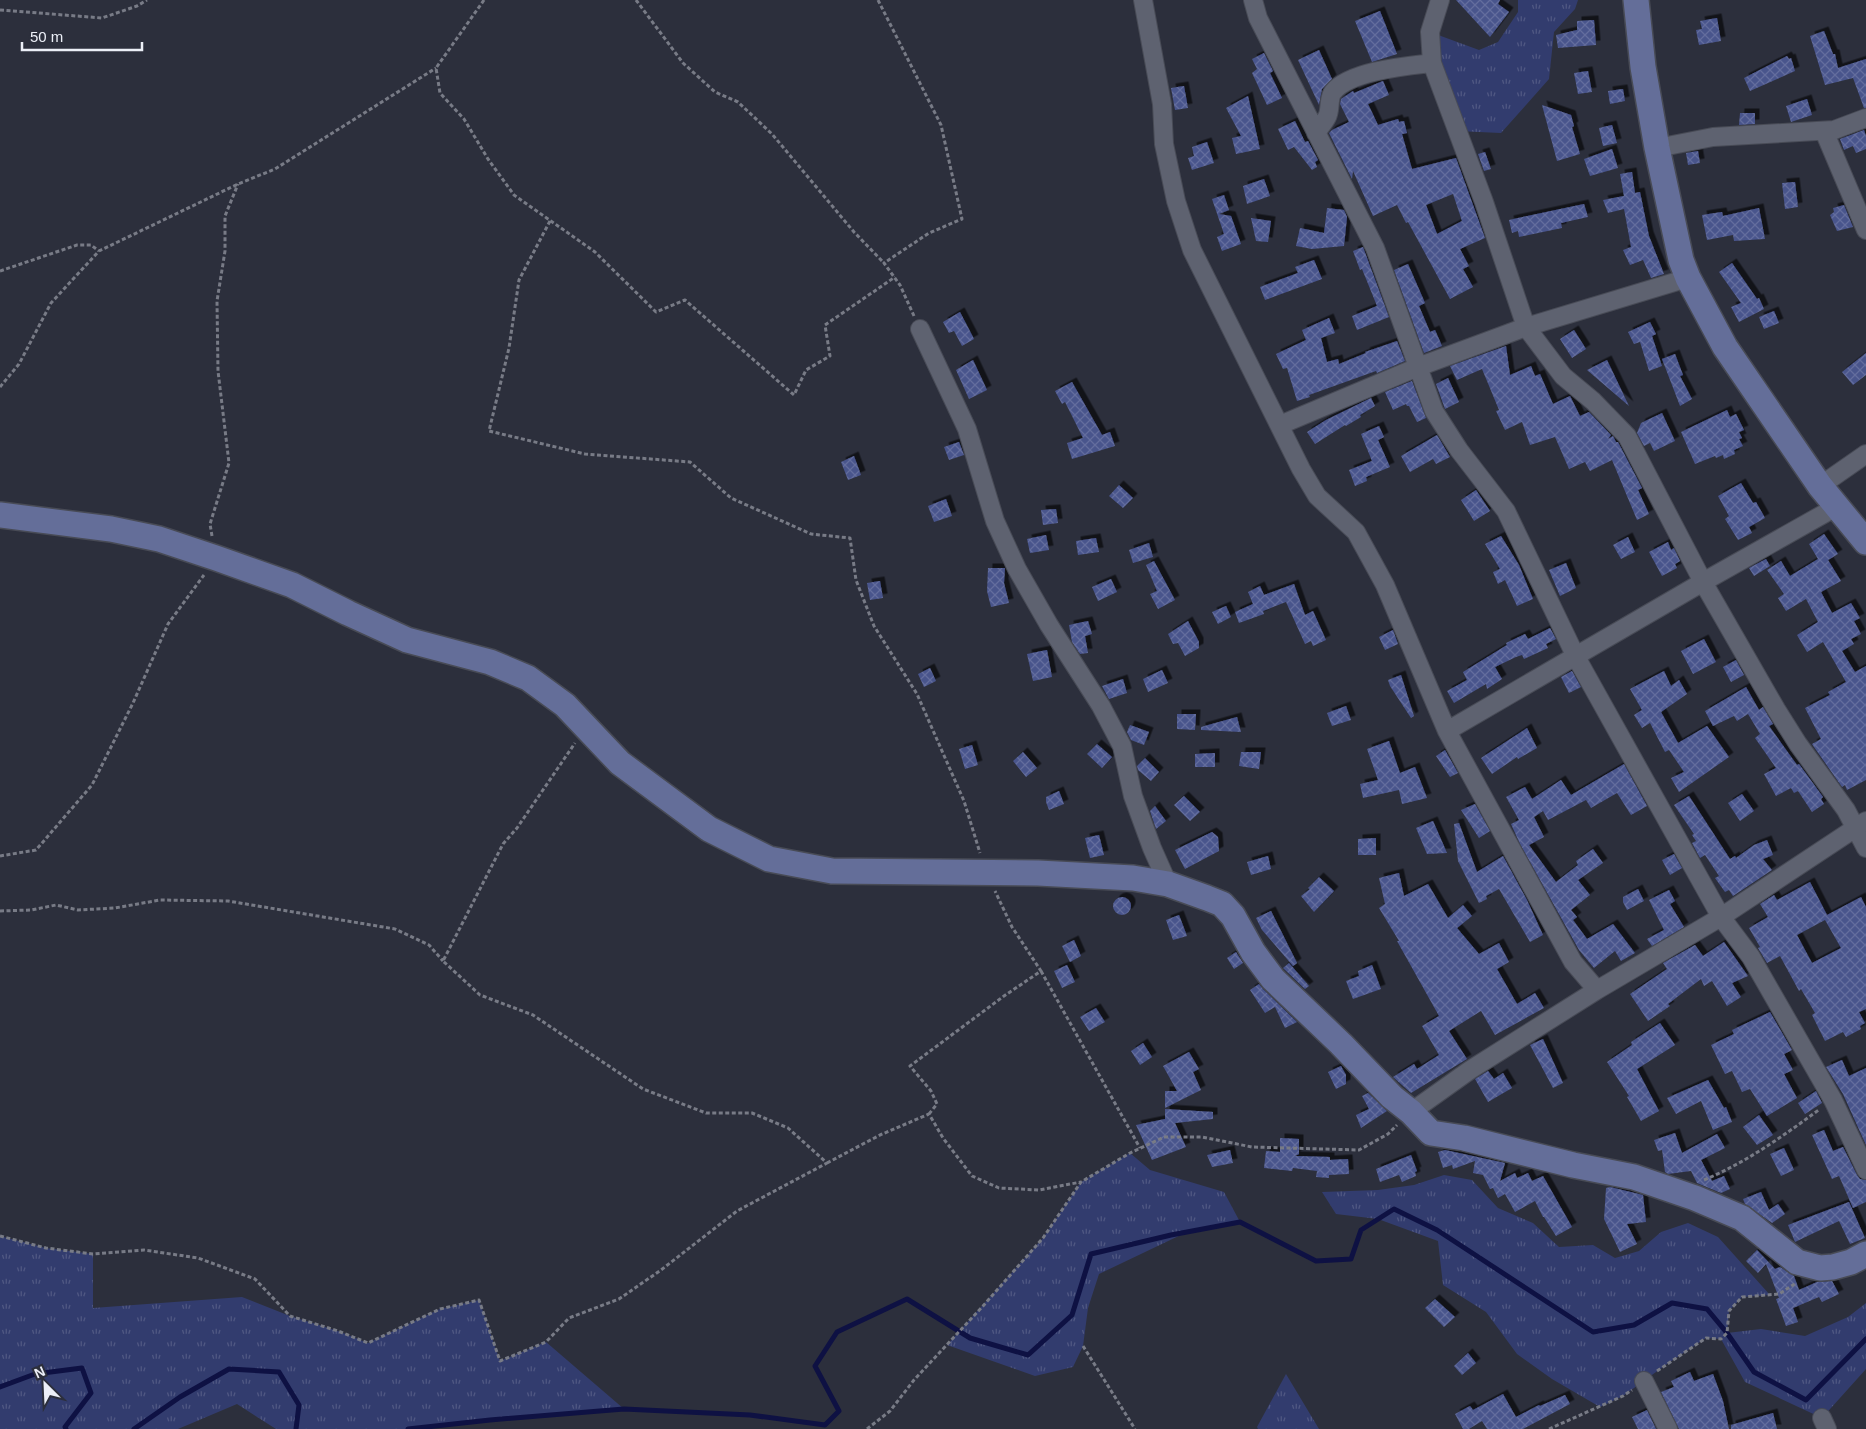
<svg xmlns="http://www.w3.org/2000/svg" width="1866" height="1429" font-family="Arial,sans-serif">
	<defs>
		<pattern id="grass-tufts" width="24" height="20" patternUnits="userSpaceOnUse" patternTransform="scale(1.25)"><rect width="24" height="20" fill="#323c6e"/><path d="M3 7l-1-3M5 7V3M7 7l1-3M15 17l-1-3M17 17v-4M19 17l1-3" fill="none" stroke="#505883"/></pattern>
		<pattern id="building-cross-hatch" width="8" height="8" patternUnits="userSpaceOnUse" patternTransform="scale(1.25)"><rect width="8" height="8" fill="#48548c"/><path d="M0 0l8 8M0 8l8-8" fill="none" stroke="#636d9d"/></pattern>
		<filter id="shadow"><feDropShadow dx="4.5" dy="-4.5" stdDeviation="0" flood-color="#0009"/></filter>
	</defs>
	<rect width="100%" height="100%" fill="#2c2f3c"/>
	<!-- grass -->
	<path fill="url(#grass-tufts)" d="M1518,0H1578L1575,9L1554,32L1549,79L1501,133L1457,131L1430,32L1479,50L1498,42L1518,12Z
		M1130,1153L1150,1170L1224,1192L1240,1222L1187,1232L1099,1274L1088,1308L1083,1346L1073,1367L1035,1376L947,1345L1043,1238L1081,1182Z
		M1444,1175L1472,1180L1498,1208L1533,1223L1559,1247L1593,1245L1615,1258L1639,1251L1661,1232L1688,1223L1718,1237L1770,1295L1742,1297L1729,1311L1727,1333L1761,1329L1805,1336L1848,1317L1866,1303V1369L1822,1418L1745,1382L1721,1339L1706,1338L1667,1364L1623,1396L1600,1407L1552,1379L1517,1354L1486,1312L1443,1285L1438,1241L1378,1219L1336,1214L1322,1192L1378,1190L1414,1185Z
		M0,1236L46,1248L93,1254V1308L242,1297L290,1316L338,1331L368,1343L440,1309L479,1300L500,1361L546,1342L624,1409L490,1420L408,1429H276L237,1404L178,1429H0Z
		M1286,1374L1319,1429H1258L1257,1427Z"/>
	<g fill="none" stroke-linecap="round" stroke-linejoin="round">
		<!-- stream -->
		<path stroke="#0e1143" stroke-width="5" d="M0,1387L35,1374L82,1368L91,1393L65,1427L66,1429
			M134,1429L180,1397L229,1369L279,1372L299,1405L296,1429
			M408,1429L490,1420L624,1409L750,1415L825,1425L839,1411L815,1366L837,1332L907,1299L970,1338L1028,1355L1072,1315L1091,1254L1171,1235L1240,1222L1316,1261L1351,1259L1361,1230L1394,1209L1437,1230L1593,1332L1634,1325L1672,1303L1707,1309L1727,1333L1754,1372L1806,1400L1866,1339"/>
	</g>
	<!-- building -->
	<path fill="url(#building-cross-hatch)" fill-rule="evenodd" filter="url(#shadow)" d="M1456,0H1500L1498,4L1509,12L1490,37Z
		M1380,11L1397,54L1372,62L1355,21Z
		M1717,18L1721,41L1699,45L1696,30L1702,29L1700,21Z
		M1594,20L1596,45L1558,48L1556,35L1577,30V21Z
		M1824,31L1833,54H1835L1838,68L1866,59V108H1864L1853,78L1825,85L1810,36Z
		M1319,50L1332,79L1322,89L1319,105L1298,60Z
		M1264,53L1273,71L1270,73L1282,98L1267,105L1252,73L1257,69L1252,59Z
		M1787,56L1789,59L1791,58L1795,71L1750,91L1744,78Z
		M1588,71L1592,92L1578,94L1574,73Z
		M1383,81L1389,95L1368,104L1378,125L1398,119L1399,122L1404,121L1407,133L1402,134L1412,169L1456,158L1485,238L1460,249L1469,266L1463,269L1473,287L1450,299L1408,222L1406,223L1397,205L1373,216L1353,171L1352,179L1329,133L1332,130L1349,122L1340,104L1341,99L1353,91L1354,93ZM1453,194L1462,221L1437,234L1426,205Z
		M1184,86L1188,108L1175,110L1171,88Z
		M1623,89L1625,101L1610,104L1608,91Z
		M1248,96L1260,149L1236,154L1232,138L1241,136L1226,108Z
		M1807,99L1812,115L1791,122L1786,106Z
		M1542,105L1571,115L1574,126L1572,127L1580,154L1557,161Z
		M1740,113H1755V124L1739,125Z
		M1295,121L1305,142L1308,141L1318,160L1315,162L1317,167L1312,170L1294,147L1288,150L1278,129Z
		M1612,125L1617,143L1603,146L1599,128Z
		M1864,130L1866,136V149L1856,153L1853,146L1844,150L1840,139Z
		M1207,142L1214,163L1192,170L1188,158L1194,156L1192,147Z
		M1612,149L1618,168L1590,176L1584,159Z
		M1698,151L1700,163L1688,165L1686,153Z
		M1485,152L1491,169L1484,171L1478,154Z
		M1632,172L1635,193L1640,192L1649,236L1664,274L1651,278L1643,260L1630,265L1623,250L1631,247L1624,209L1608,213L1603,200L1624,196L1620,174Z
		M1264,179L1270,196L1247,204L1243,186Z
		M1795,182L1798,207L1785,209L1782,183Z
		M1224,195L1229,210L1219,214L1231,216L1241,244L1222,251L1217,237L1224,234L1212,199Z
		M1584,204L1588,217L1561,223L1562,228L1519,237L1518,231L1512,233L1509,220Z
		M1844,205L1853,227L1837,231L1830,215L1834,212L1833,208Z
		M1327,208L1344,210L1347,217L1344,246L1312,249L1296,246L1300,228L1324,233Z
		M1759,208L1765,239L1734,241L1733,235L1707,240L1702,215L1722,212L1723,216Z
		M1251,218L1271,221L1268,242L1256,241Z
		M1363,247L1389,317L1357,330L1352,316L1377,306L1362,269L1360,270L1353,251Z
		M1314,260L1322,279L1265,300L1260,287L1298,273L1295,267Z
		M1732,263L1757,299L1759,298L1764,309L1739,322L1731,307L1741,303L1719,272Z
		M1408,264L1425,303L1419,306L1430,332L1435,330L1442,346L1424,353L1394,270Z
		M1774,311L1779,323L1764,329L1759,317Z
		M960,312L974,339L962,346L954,331L949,333L943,322Z
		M1329,318L1335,333L1321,338L1327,362L1338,359L1339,364L1366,353L1365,352L1397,341L1405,361L1377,373L1376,371L1309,395L1310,397L1297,401L1287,368L1283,369L1276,354L1306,340L1302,330Z
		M1650,322L1656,334L1652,336L1662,366L1649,371L1640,342L1634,344L1628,332Z
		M1574,330L1586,349L1572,358L1560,339Z
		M1506,346L1510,375L1531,366L1535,376L1540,374L1553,404L1570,396L1580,416L1589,412L1611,435L1608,439L1613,436L1616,442H1618L1642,488L1638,490L1649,514L1637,520L1612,460L1590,471L1585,462L1569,469L1555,437L1530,445L1522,422L1505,430L1496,411L1499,410L1482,369L1457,380L1450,366Z
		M1866,353V375L1853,385L1842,372Z
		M1675,354L1683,375L1680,376L1692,399L1680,406L1662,359Z
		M973,360L987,390L969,399L956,370Z
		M1607,360L1629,406L1587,370Z
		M1448,378L1459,402L1445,409L1436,384Z
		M1412,381L1426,418L1417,422L1409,406H1407L1406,404L1393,410L1385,392Z
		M1072,382L1102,435L1110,432L1115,446L1072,459L1067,443L1083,438L1065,402L1062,404L1055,391Z
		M1371,398L1375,406L1360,415L1361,417L1346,426L1345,425L1315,444L1307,432L1326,420Z
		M1727,410L1730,417L1736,414L1744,430L1739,432L1742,438L1739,439L1743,446L1734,450L1735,454L1724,459L1723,455L1716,458L1715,456L1695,464L1681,432Z
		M1662,413L1675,441L1654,451L1650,443L1644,446L1637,433L1641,423Z
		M1379,426L1384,437L1378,440L1390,467L1366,477L1367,481L1355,486L1349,470L1372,461L1361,434Z
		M1437,435L1450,457L1436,464L1433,459L1410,472L1401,456Z
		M959,442L964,455L949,460L944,447Z
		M854,456L861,475L848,480L841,462Z
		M1741,483L1753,503L1756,502L1765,518L1749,527L1752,533L1738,540L1725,519L1729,516L1718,496Z
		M1119,485L1133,498L1123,508L1109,496Z
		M1476,490L1490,511L1474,521L1461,500Z
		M946,499L952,516L934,522L928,506Z
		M1056,509L1058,523L1043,525L1041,510Z
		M1824,534L1838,554L1828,560L1841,581L1821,592L1832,613L1851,603L1860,618L1854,621L1861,634L1851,639L1854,644L1842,651L1855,672L1866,666V780L1847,790L1845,785L1842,787L1814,747L1812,744L1821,739L1805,708L1830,695L1828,692L1846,682L1823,642L1807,652L1797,635L1818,622L1806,599L1786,611L1778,598L1784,594L1767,570L1781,561L1790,576L1818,559L1809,544Z
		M1046,535L1049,550L1030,553L1027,539Z
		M1501,536L1519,565L1533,599L1517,606L1505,580L1498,584L1493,572L1500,569L1485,544Z
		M1628,537L1635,552L1621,559L1613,545Z
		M1096,538L1099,552L1078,555L1076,541Z
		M1668,542L1671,550L1674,548L1680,561L1675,564L1677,568L1662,576L1649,552Z
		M1149,543L1153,557L1133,563L1129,550Z
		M1766,559L1770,566L1754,576L1749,568Z
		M1154,561L1175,600L1158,609L1150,594L1157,591L1146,565Z
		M1566,563L1576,588L1560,596L1549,570Z
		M988,568H1005L1004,583L1009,603L991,607L987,591Z
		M1111,579L1117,592L1098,601L1092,587Z
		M880,581L883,598L870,600L867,583Z
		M1294,584L1305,615L1313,611L1326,640L1313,646L1311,641L1305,644L1286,602L1263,611L1264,614L1239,623L1235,612L1253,604L1248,592L1260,586L1264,595Z
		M1226,606L1231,617L1218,624L1212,612Z
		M1088,621L1092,634L1085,636L1088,653L1080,654L1072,642L1069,625Z
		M1188,621L1199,642V648L1185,656L1178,643L1173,644L1168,634Z
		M1550,628L1556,639L1546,644L1548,648L1524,659L1522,655L1516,657L1495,667L1502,679L1487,689L1486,684L1454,703L1447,691L1467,680L1463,672L1507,645L1506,643L1525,634L1528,639Z
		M1393,630L1398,644L1385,650L1379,637Z
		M1704,639L1716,662L1693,674L1681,651Z
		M1047,650L1052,677L1033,681L1027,654Z
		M1736,660L1744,675L1731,682L1723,667Z
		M930,668L936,681L924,687L918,674Z
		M1162,670L1168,683L1148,692L1143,679Z
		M1572,671L1581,687L1569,693L1561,677Z
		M1664,671L1671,686L1679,680L1687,694L1661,712L1678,743L1707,726L1729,757L1679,792L1671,778L1684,772L1669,750L1665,752L1650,723L1642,728L1634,715L1642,710L1630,689Z
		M1401,675L1414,716L1411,718L1390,686L1388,680Z
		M1123,679L1127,693L1109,699L1102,686Z
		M1746,687L1759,710L1763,707L1773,724L1769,726L1797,765L1799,764L1823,797L1821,799L1824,804L1812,812L1798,791L1794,793L1791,788L1776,796L1764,774L1776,768L1755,738L1760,734L1748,714L1737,721L1734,716L1713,726L1705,711Z
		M1346,706L1351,720L1332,726L1327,713Z
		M1177,714H1196L1195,730L1177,729Z
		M1237,717L1241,732L1201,730V727Z
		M1130,725L1149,732L1144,745L1131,740L1127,732Z
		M1527,728L1537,748L1518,759L1517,757L1492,774L1481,758Z
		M1389,741L1400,773L1415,767L1427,798L1402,804L1399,790L1363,798L1360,784L1378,780L1367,749Z
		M1097,744L1112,757L1102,768L1087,754Z
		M972,745L978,765L965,769L959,749Z
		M1445,750L1458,773L1450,777L1436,756Z
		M1023,752L1037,768L1026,777L1013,761Z
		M1241,752H1261L1259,769L1239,766Z
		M1215,753V767H1195V754Z
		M1145,758L1159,772L1151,781L1138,770L1137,766Z
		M1624,764L1647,806L1631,815L1617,793L1591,808L1586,800L1548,820L1543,811L1534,817L1544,837L1529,845L1556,882L1578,865L1576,861L1593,849L1603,863L1578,880L1590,895L1571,910L1577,917L1573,920L1587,939L1613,924L1635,953L1621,961L1615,951L1594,968L1579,950L1520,844L1511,824L1519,820L1506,797L1525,787L1532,799L1561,780L1571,795Z
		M1059,791L1064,804L1049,810L1046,802V797Z
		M1742,794L1754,811L1740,821L1728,803Z
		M1184,796L1200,812L1190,821L1174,805Z
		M1689,796L1730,859L1735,856L1736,858L1754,845L1767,840L1773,855L1763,859L1772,870L1733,896L1729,890L1725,892L1715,878L1719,876L1705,855L1700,858L1692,843L1696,841L1692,835L1694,834L1674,805Z
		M1475,804L1490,831L1479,838L1461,810Z
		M1155,806L1166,821L1156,829L1150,811Z
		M1433,821L1447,853L1427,854L1416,828Z
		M1459,823L1477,872L1503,856L1527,900L1543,935L1530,942L1499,889L1486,896L1487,899L1479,903L1458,861L1454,824Z
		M1212,832L1218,837L1219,851L1185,869L1175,850Z
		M1099,835L1104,855L1090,858L1085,838Z
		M1376,838V855H1358V839Z
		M1674,854L1682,868L1670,875L1662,860Z
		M1268,856L1271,869L1251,875L1247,862Z
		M1399,873L1404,896L1428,884L1448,918L1463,905L1472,916L1457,928L1479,954L1499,943L1509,962L1497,969L1517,1004L1535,993L1544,1008L1495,1035L1481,1011L1449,1031L1467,1059L1411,1093L1393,1077L1414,1064L1417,1069L1439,1055L1422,1026L1439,1016L1397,941H1399L1379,908L1385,904L1379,878Z
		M1319,877L1334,891L1314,912L1301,896L1310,889L1308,888Z
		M1810,882L1827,915L1861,897L1866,907V1009L1859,1012L1865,1023L1860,1026L1861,1029L1846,1037L1843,1032L1825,1041L1812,1015L1815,1013L1801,989L1799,991L1780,956L1767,963L1758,948L1760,947L1749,928L1768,917L1760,904L1774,895L1777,900ZM1825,920L1841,948L1812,963L1797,935Z
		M1638,889L1644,901L1627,910L1623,902V897Z
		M1669,890L1675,901L1670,904L1684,927L1652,946L1647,939L1664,930L1649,900Z
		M1113 906a9 9 0 1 1 18 0a9 9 0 1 1-18 0Z
		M1271,911L1297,963L1293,966L1262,930L1256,918Z
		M1179,915L1187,936L1173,940L1166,920Z
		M1074,940L1081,956L1070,962L1062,946Z
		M1724,942L1748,976L1732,983L1741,997L1727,1006L1712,981L1704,986L1701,979L1668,1004L1670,1006L1648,1021L1630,994L1667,969L1663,963L1695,945L1703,956Z
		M1236,952L1243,963L1234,969L1227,958Z
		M1289,963L1309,986L1305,989L1283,968Z
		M1067,965L1075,982L1062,988L1054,971Z
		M1372,965L1381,989L1353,999L1346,981L1359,976L1358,971Z
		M1259,984L1263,989L1297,1022L1285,1028L1275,1007L1265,1013L1250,990Z
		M1096,1008L1105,1022L1089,1031L1080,1017Z
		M1770,1012L1792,1050L1784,1054L1793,1070L1784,1074L1797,1098L1767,1116L1750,1089L1742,1092L1732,1071L1725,1074L1711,1045L1734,1034L1732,1030Z
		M1660,1023L1675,1045L1637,1069L1659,1111L1641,1121L1627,1097L1629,1096L1607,1062L1632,1045L1631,1042Z
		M1543,1039L1563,1083L1553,1088L1530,1045Z
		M1143,1043L1152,1057L1140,1065L1131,1051Z
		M1189,1052L1199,1069L1193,1072L1201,1090L1165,1108V1091H1177L1163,1066Z
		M1842,1060L1849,1076L1866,1068V1145L1843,1094L1826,1067Z
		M1341,1066L1346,1075V1084L1336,1089L1328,1072Z
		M1488,1071L1494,1079L1503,1073L1512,1088L1488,1102L1475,1079Z
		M1708,1080L1724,1108L1726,1107L1732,1122L1713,1130L1701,1101L1676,1114L1667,1098Z
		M1816,1091L1822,1103L1805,1114L1798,1103Z
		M1368,1093L1387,1111L1361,1128L1356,1115L1369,1109L1362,1096Z
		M1165,1109L1213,1112V1119L1175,1123L1186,1147L1152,1160L1136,1125L1165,1119Z
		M1759,1115L1773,1135L1757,1145L1743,1127Z
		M1824,1130L1833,1151L1843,1147L1857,1175L1860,1179L1866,1180V1202L1853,1208L1839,1176L1832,1179L1812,1135Z
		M1675,1133L1682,1153L1717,1134L1725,1148L1701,1160L1712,1181L1724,1176L1730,1189L1721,1193L1697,1183L1691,1171L1668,1174L1665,1172L1662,1150L1658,1151L1654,1140Z
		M1280,1138L1299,1139V1154L1295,1156L1330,1157V1160L1348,1159L1349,1174L1329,1175V1178L1316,1177L1317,1171L1293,1168L1292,1171L1264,1168L1266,1151L1280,1152Z
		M1784,1148L1794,1170L1781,1176L1770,1154Z
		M1230,1150L1233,1163L1212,1167L1207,1155Z
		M1445,1150L1505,1163L1500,1181L1515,1173L1517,1178L1528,1173L1532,1181L1543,1176L1572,1227L1556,1236L1544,1217H1543L1535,1201L1515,1212L1505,1194L1498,1198L1493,1188L1490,1189L1483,1175L1473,1173L1475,1161L1453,1169L1452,1165L1443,1168L1438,1152Z
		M1411,1155L1417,1171L1415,1172L1416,1176L1402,1182L1399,1175L1380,1182L1376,1169Z
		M1610,1187L1643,1195L1646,1222L1627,1224L1637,1244L1620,1252L1604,1219L1606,1188Z
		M1761,1192L1769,1210L1778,1204L1785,1214L1772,1223L1745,1204L1743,1199Z
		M1849,1202L1865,1238L1850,1244L1839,1221L1795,1242L1788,1225Z
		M1757,1250L1775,1269L1780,1267L1794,1276L1799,1290L1817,1282L1832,1281L1839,1294L1822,1302L1819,1297L1793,1308L1798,1322L1786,1326L1776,1299L1779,1298L1766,1264L1758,1273L1746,1261Z
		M1435,1299L1455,1317L1444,1327L1425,1308Z
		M1468,1353L1476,1363L1462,1375L1454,1366Z
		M1690,1372L1694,1381L1713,1374L1723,1401L1729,1429H1679L1661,1392L1674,1387L1671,1381Z
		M1503,1394L1516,1417L1539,1405L1540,1406L1565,1395L1570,1404L1523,1429H1487L1482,1421L1469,1429H1463L1455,1414L1470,1406L1473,1410Z
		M1647,1410L1656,1429H1638L1632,1417Z
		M1773,1413L1777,1429H1731V1425Z"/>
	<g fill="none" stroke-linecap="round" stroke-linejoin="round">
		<!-- street casing -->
		<g stroke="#484b56" stroke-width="20">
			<path id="street" d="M1143,0L1162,104L1164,144L1176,201L1192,250L1301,469L1317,496L1356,532L1385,585L1447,731L1573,962L1597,990
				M1253,0L1258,18L1375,248L1434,411L1459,450L1506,511L1576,657L1721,917L1751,957L1833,1100L1866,1170
				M1440,0L1430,32L1432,63L1484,202L1526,327L1563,376L1593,401L1627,436L1703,582L1776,709L1798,744L1846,810L1866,848
				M1824,131L1866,230
				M1316,133C1319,128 1324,123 1327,117C1331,110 1328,98 1333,92C1350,71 1406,66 1432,63
				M1657,148L1713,137L1834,130L1866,118
				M920,329L967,429L995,521L1017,569L1049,625L1101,706L1122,746L1133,796L1152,848L1168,884
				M1280,425L1418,367L1526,327L1688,278
				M1820,486L1866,454
				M1447,731L1703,582L1836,507
				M1411,1112L1470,1070L1597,990L1721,917L1866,821
				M1644,1381L1668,1429
				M1822,1418L1827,1429"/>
		</g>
		<!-- secondary casing -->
		<g stroke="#484b56" stroke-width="28">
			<path id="secondary" d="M1636,0L1643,67L1657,148L1681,260L1688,278L1725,347L1820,486L1866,542
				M0,515L111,529L159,539L216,558L292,585L348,613L407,640L490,662L528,678L565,705L620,763L709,829L769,859L832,871L1038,873L1133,878L1168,884L1207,898L1222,904L1233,916L1253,952L1273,979L1341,1044L1392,1097L1411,1112L1431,1133L1464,1138L1573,1165L1634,1177L1695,1198L1742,1218L1797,1262L1820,1268L1833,1267L1851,1262L1866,1254"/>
		</g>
		<!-- path -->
		<path stroke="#787b86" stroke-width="3" stroke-dasharray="4 2.5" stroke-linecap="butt" d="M484,0L436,68L440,93L464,119L488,159L514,195L595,252L656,312L685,300L794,395L806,370L830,356L825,325L895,277
			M636,0L683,63L715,92L738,102L772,134L854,232L884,263
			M878,0L941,125L962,219L929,233L884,263L900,285L914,316
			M0,10L102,18L137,6L147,0
			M550,221L519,280L509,348L489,431L585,454L690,462L731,498L811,534L850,538L856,580L874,626L917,694L964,801L980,853
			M0,271L77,245H91L99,251
			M0,387L19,364L51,303L99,251L238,184L275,169L436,68
			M212,536L210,524L229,463L218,371L217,301L225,251V216L238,184
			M0,856L36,850L92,785L133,703L168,624L204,575
			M0,911L31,910L56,905L78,910L115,908L160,900L228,901L395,929L429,945L443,961
			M1041,971L1140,1148
			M929,1114L937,1104L931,1091L910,1066L1004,996L1041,971L1012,927L995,891
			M827,1163L880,1135L929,1114L943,1138L972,1176L999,1188L1039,1190L1081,1182
			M1704,1180C1747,1162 1783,1136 1820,1109
			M0,1236L46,1248L93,1254L144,1250L198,1258L255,1279L290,1316L338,1331L368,1343L440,1309L479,1300L500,1361L546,1342L569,1318L619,1299L661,1270L737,1211L827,1163L788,1128L752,1113H706L643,1089L533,1015L480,995L443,961L503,844L517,828L575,743
			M1083,1346L1135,1429
			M1657,1371L1706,1338L1721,1339L1727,1333L1729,1311L1742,1297L1779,1294L1796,1283
			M867,1429L890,1411L914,1380L983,1306L1043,1238L1081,1182L1130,1153L1164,1137H1202L1252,1147L1359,1150L1388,1134L1397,1125
			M1549,1429L1623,1396L1632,1390"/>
		<!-- street -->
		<use href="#street" stroke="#5e6270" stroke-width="18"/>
		<!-- secondary -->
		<use href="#secondary" stroke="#646e99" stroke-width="25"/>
	</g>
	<!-- north arrow -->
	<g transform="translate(45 1384) rotate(336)" stroke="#2c2f3c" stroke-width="4" paint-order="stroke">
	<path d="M0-4L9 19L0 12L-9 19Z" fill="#eceff7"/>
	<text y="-8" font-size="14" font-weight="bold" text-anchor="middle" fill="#eceff7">N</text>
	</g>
	<!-- scale -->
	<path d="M22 42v8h120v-8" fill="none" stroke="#eceff7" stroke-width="2.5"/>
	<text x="30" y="42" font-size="15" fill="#eceff7" stroke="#2c2f3c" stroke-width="4" paint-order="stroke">50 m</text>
</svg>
